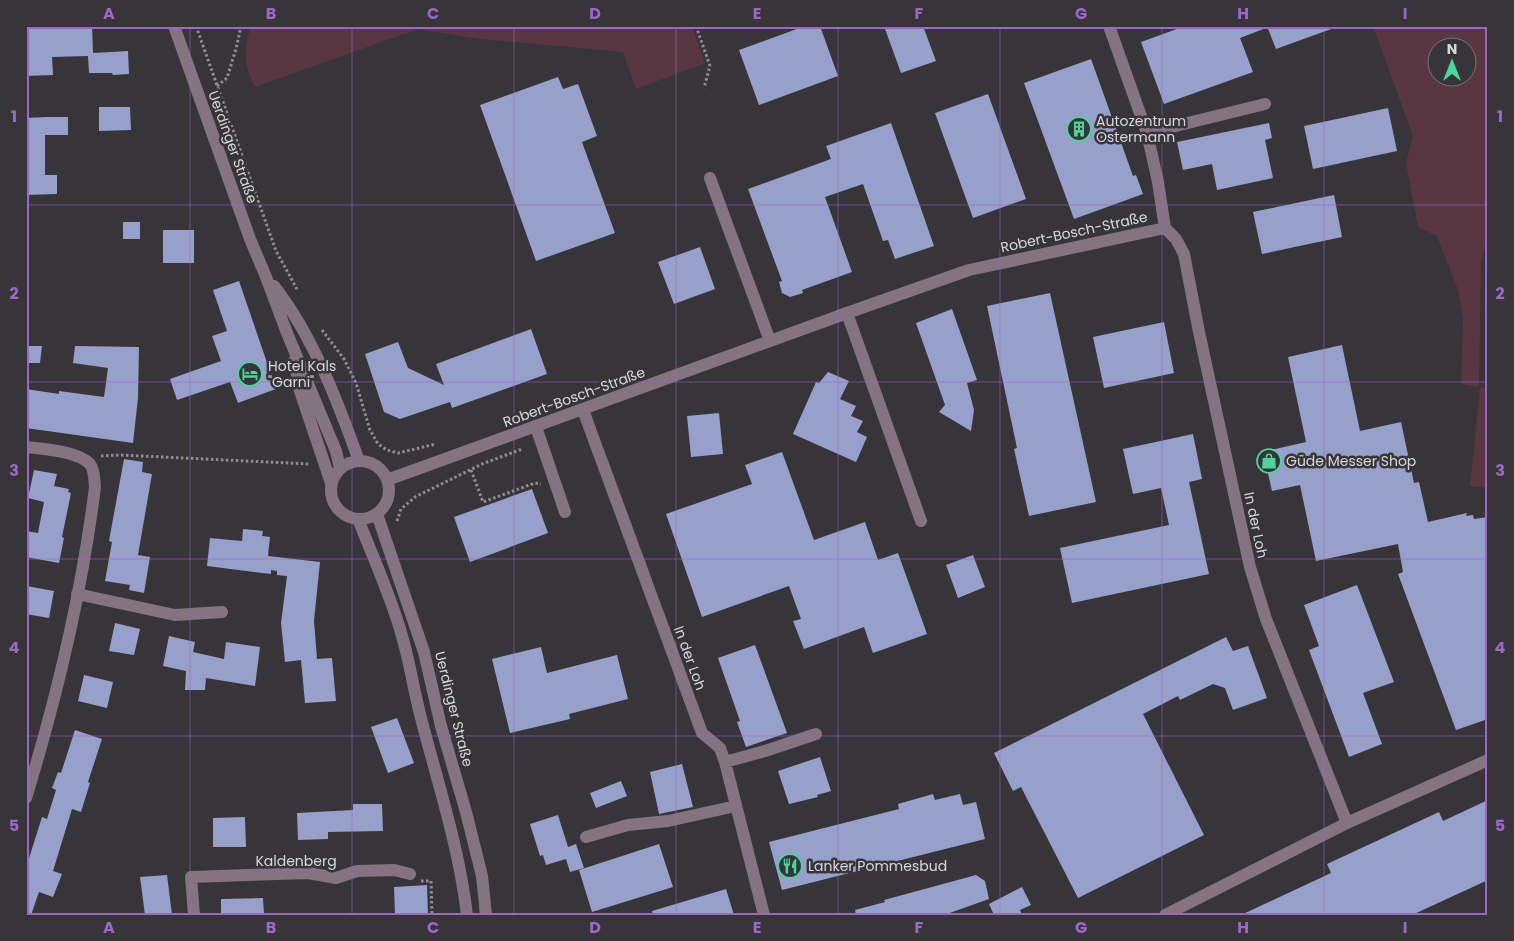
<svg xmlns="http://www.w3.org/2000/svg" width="1514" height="941" font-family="Poppins,sans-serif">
	<rect width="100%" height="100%" fill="#37353a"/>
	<!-- green -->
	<path fill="#593642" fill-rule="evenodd" d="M250,26H692L705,63L636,89L623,52L480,39L418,29L255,87C242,61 245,53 250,26Z
		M1373,26H1488V230L1481,264L1479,387L1461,384L1463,319L1458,290L1437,236L1418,227L1406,163L1413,136ZM1436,48H1466V78H1436Z
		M1480,388L1488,389V488L1470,486Z"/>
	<!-- building -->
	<path fill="#96a0ca" d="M26,26H92L93,53L128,51L129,74L113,75L112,73H89L88,56L52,57L53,75L26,76Z
		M805,26H820L838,76L759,105L739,50Z
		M884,26H923L936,61L901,73Z
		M1185,26H1266V28L1240,38L1253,72L1164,104L1141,42Z
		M1267,26H1334V28L1276,49Z
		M1091,59L1133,176L1136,175L1143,194L1074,219L1024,83Z
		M558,77L563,89L578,84L597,136L582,142L615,233L536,261L480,105Z
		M988,94L1026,199L973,218L935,113Z
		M99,107H130L131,130L99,131Z
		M1388,108L1397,151L1313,169L1304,126Z
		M47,117H68V135H45V175H57V194L26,195V118Z
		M891,123L934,246L895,259L888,240L883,241L863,184L825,197L852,272L802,290L803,293L790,297L782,293L779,282L782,281L748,189L831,159L826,146Z
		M1269,123L1272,138L1265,140L1273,178L1217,190L1212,164L1183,170L1177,142Z
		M1334,195L1342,237L1262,254L1253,212Z
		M123,222H140V239H123Z
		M163,230H194V263H163Z
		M700,247L715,289L674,304L658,262Z
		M239,281L276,389L238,403L230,382L177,400L170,379L221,361L212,336L227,331L213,290Z
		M1050,293L1096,502L1029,516L1014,449L1017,448L987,306Z
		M952,309L977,380L967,383L974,410L971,431L939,412L945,405L916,323Z
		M1164,322L1174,373L1104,388L1093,337Z
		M531,329L547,374L452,408L450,402L400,419L384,412L365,354L398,342L408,368L444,385L436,364Z
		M1342,345L1360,431L1401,422L1414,483L1419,482L1428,522L1467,513L1466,516L1473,515L1474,519L1488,517V719L1456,730L1398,574L1403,572L1398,544L1316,561L1300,485L1272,491L1263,452L1306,442L1288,357Z
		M26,346H42L40,363H26Z
		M75,346L139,347L138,398L133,443L26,428V389L59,394V391L104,397L108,368L73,363Z
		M828,372L849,381L840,399L856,406L851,416L863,421L857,432L867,437L856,462L793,434L816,382L819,383Z
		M719,413L723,454L691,457L687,416Z
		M1193,434L1202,479L1189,482L1209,574L1072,603L1060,548L1169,525L1161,488L1133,494L1123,449Z
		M782,452L814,540L865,522L878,560L898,553L927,634L873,653L864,627L804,649L793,621L801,619L789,586L702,617L666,514L752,484L745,465Z
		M124,459L143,462L142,472L152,474L138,555L150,557L144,593L129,590L130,585L105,581L112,542L109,541Z
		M34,470L57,474L54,486L69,489L68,492L71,493L62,537L64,538L59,563L26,557V531L38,533L44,502L28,498Z
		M532,489L548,533L470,562L454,517Z
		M243,529L263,531L262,536L270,537L268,556L320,562L314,621L317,659L332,658L336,701L305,703L301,660L285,662L281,623L287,576L277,575V571L271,570V574L207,566L210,538L242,541Z
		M973,555L985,587L958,598L946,565Z
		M1357,585L1394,682L1363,693L1382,744L1349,757L1309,650L1319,646L1304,605Z
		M26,586L54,591L49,618L26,614Z
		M115,623L140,629L134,655L109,651Z
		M169,636L195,642L193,652L224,659L226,642L260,647L255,686L206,678L205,690H185L186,671L163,666Z
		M1226,637L1233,651L1248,646L1267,698L1233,710L1225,688L1213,684L1180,700L1178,696L1143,714L1204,835L1078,898L1021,787L1013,791L994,753Z
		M755,645L787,733L746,747L737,722L740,721L718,658Z
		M541,647L547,673L617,655L628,699L569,714L570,719L510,733L492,659Z
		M84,675L113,682L107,708L78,701Z
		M397,718L414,763L388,773L371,727Z
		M75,730L102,739L88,782L90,783L81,812L72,809L53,871L62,874L53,897L39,892L31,915H26V868L42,817L47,819L56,790L52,788L58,772L61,773Z
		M820,757L831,791L817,795L818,797L789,804L778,771Z
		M682,764L693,807L659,814L650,772Z
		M621,781L627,796L596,808L590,793Z
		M933,794L935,800L960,794L963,805L976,802L985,839L782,890L769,842L899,809L898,804Z
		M1488,800V880L1412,915H1241L1331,873L1327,864L1439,812L1443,821Z
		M353,804H382L383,831L328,832V839L298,840L297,813L353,810Z
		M558,815L568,847L576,844L584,868L570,872L566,859L546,865L543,855L540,856L530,824Z
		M245,817L246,847H213V818Z
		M659,844L673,887L592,912L579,870Z
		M167,875L172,915H145L140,877Z
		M976,875L985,881L989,899L944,915H856L855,910L885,902L884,900Z
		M427,885L428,915H395L394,887Z
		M1022,887L1031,905L1020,910L1022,915H994L989,904Z
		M726,889L734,915H653L652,911Z
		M263,898L264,915H221V899Z"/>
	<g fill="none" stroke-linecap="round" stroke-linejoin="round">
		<!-- path -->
		<path stroke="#8f8d91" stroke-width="3" stroke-dasharray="2.5 2.5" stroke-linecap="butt" d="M196,26L276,251L298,291
			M696,26L710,66L704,88
			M217,86L227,78L236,49L241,26
			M322,330L344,359L356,383L370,430L378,444L387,450L398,453L436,444
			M101,456L120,455L310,464
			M471,470L483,502L535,483L541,484
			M397,521L401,509L415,497L482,464L522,449
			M421,881H431L432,915"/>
		<!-- minor -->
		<path stroke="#847482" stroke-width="12" d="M174,26L250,239L266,277L287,333L336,451L340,468
			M1109,26L1147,133L1158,182L1165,228
			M1147,133L1265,104
			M710,178L770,341
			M1165,228L1176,239L1184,254L1199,332L1250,567L1266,619L1347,823
			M274,286C313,336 338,402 359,461
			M847,313L921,521
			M294,361L300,391L331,483
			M583,410L702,733L720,748L725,762L764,915
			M536,427L565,512
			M26,447C43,449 78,451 90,464C95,471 94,479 95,487C82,592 57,697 26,798
			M331 490a29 29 0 1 1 58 0a29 29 0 1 1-58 0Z
			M387,480L847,313L969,270L1165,228
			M377,514L424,652L441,726L466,812L482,876L486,915
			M358,519C372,554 388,590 399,626C409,656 413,688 421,718C438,784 459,847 467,915
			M77,594L175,615L222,612
			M725,762L765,751L816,734
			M586,837L628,825L668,821L736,806
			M194,915L191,877L308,873L336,878L357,871L394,870L410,874
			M1165,915L1347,823L1488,760"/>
	</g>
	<!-- grid -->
	<path fill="none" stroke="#9c68c8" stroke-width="1" stroke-opacity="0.55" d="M190,26V915M352,26V915M514,26V915M676,26V915M838,26V915M1000,26V915M1162,26V915M1324,26V915M26,205H1488M26,382H1488M26,559H1488M26,736H1488"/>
	<!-- icons -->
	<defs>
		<g id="building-ring" transform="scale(1.25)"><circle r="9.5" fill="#37353a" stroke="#4cd49b" stroke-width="1.5"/><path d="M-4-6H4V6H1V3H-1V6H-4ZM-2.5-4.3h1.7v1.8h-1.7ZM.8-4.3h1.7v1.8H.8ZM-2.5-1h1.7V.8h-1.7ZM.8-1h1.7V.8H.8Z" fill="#4cd49b"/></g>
		<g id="hotel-ring" transform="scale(1.25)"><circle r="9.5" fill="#37353a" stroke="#4cd49b" stroke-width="1.5"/><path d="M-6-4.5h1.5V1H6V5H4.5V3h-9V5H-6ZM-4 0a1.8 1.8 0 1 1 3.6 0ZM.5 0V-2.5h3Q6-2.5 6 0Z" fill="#4cd49b"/></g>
		<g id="shop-ring" transform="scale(1.25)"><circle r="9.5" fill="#37353a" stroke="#4cd49b" stroke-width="1.5"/><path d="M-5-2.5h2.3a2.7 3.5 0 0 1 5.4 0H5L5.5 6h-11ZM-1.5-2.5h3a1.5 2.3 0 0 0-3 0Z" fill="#4cd49b"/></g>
		<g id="restaurant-ring" transform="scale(1.25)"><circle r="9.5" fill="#37353a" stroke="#4cd49b" stroke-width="1.5"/><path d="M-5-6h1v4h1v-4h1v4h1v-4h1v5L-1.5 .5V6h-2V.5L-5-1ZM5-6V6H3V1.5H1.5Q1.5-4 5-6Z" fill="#4cd49b"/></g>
	</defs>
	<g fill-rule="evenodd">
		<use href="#building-ring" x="1079" y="129"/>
		<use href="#hotel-ring" x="250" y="374"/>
		<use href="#shop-ring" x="1269" y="461"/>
		<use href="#restaurant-ring" x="790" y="866"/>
	</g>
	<g text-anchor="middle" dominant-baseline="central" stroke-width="5" stroke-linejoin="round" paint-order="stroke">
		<!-- poi labels -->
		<g font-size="14" fill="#d8d7da" stroke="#37353a" text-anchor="start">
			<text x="1096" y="121">Autozentrum<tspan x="1096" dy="16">Ostermann</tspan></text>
			<text x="268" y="366">Hotel Kals<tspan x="268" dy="16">"Garni"</tspan></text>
			<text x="1286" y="461">Güde Messer Shop</text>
			<text x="808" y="866">Lanker Pommesbud</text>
		</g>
		<!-- street labels -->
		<g font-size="14" fill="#d8d7da" stroke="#37353a">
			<text transform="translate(233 147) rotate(70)">Uerdinger Straße</text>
			<text transform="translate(1074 232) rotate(-12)">Robert-Bosch-Straße</text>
			<text transform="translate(574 397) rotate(-20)">Robert-Bosch-Straße</text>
			<text transform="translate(1256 525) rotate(78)">In der Loh</text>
			<text transform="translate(690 658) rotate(70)">In der Loh</text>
			<text transform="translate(454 709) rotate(76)">Uerdinger Straße</text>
			<text x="296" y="861">Kaldenberg</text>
		</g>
	</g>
	<!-- border -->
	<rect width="1514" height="941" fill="none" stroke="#37353a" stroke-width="55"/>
	<!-- north arrow -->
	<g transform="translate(1452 62)"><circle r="24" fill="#37353a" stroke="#77767a"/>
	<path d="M0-4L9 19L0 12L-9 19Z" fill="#4cd49b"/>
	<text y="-8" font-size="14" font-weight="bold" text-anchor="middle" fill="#d8d7da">N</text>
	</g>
	<rect x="28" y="28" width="1458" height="886" fill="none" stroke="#9c68c8" stroke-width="2"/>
	<g font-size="16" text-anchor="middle" font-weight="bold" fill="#9c68c8">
		<text x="109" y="19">A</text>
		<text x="271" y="19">B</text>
		<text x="433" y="19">C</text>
		<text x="595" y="19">D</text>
		<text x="757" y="19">E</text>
		<text x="919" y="19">F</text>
		<text x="1081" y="19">G</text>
		<text x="1243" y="19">H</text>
		<text x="1405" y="19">I</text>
		<text x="14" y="122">1</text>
		<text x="1500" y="122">1</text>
		<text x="14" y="299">2</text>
		<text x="1500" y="299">2</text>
		<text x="14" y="476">3</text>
		<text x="1500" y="476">3</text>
		<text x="14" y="653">4</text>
		<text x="1500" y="653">4</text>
		<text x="14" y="831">5</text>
		<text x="1500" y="831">5</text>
		<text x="109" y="933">A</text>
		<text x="271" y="933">B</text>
		<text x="433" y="933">C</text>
		<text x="595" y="933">D</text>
		<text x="757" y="933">E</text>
		<text x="919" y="933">F</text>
		<text x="1081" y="933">G</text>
		<text x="1243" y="933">H</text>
		<text x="1405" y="933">I</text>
	</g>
</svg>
